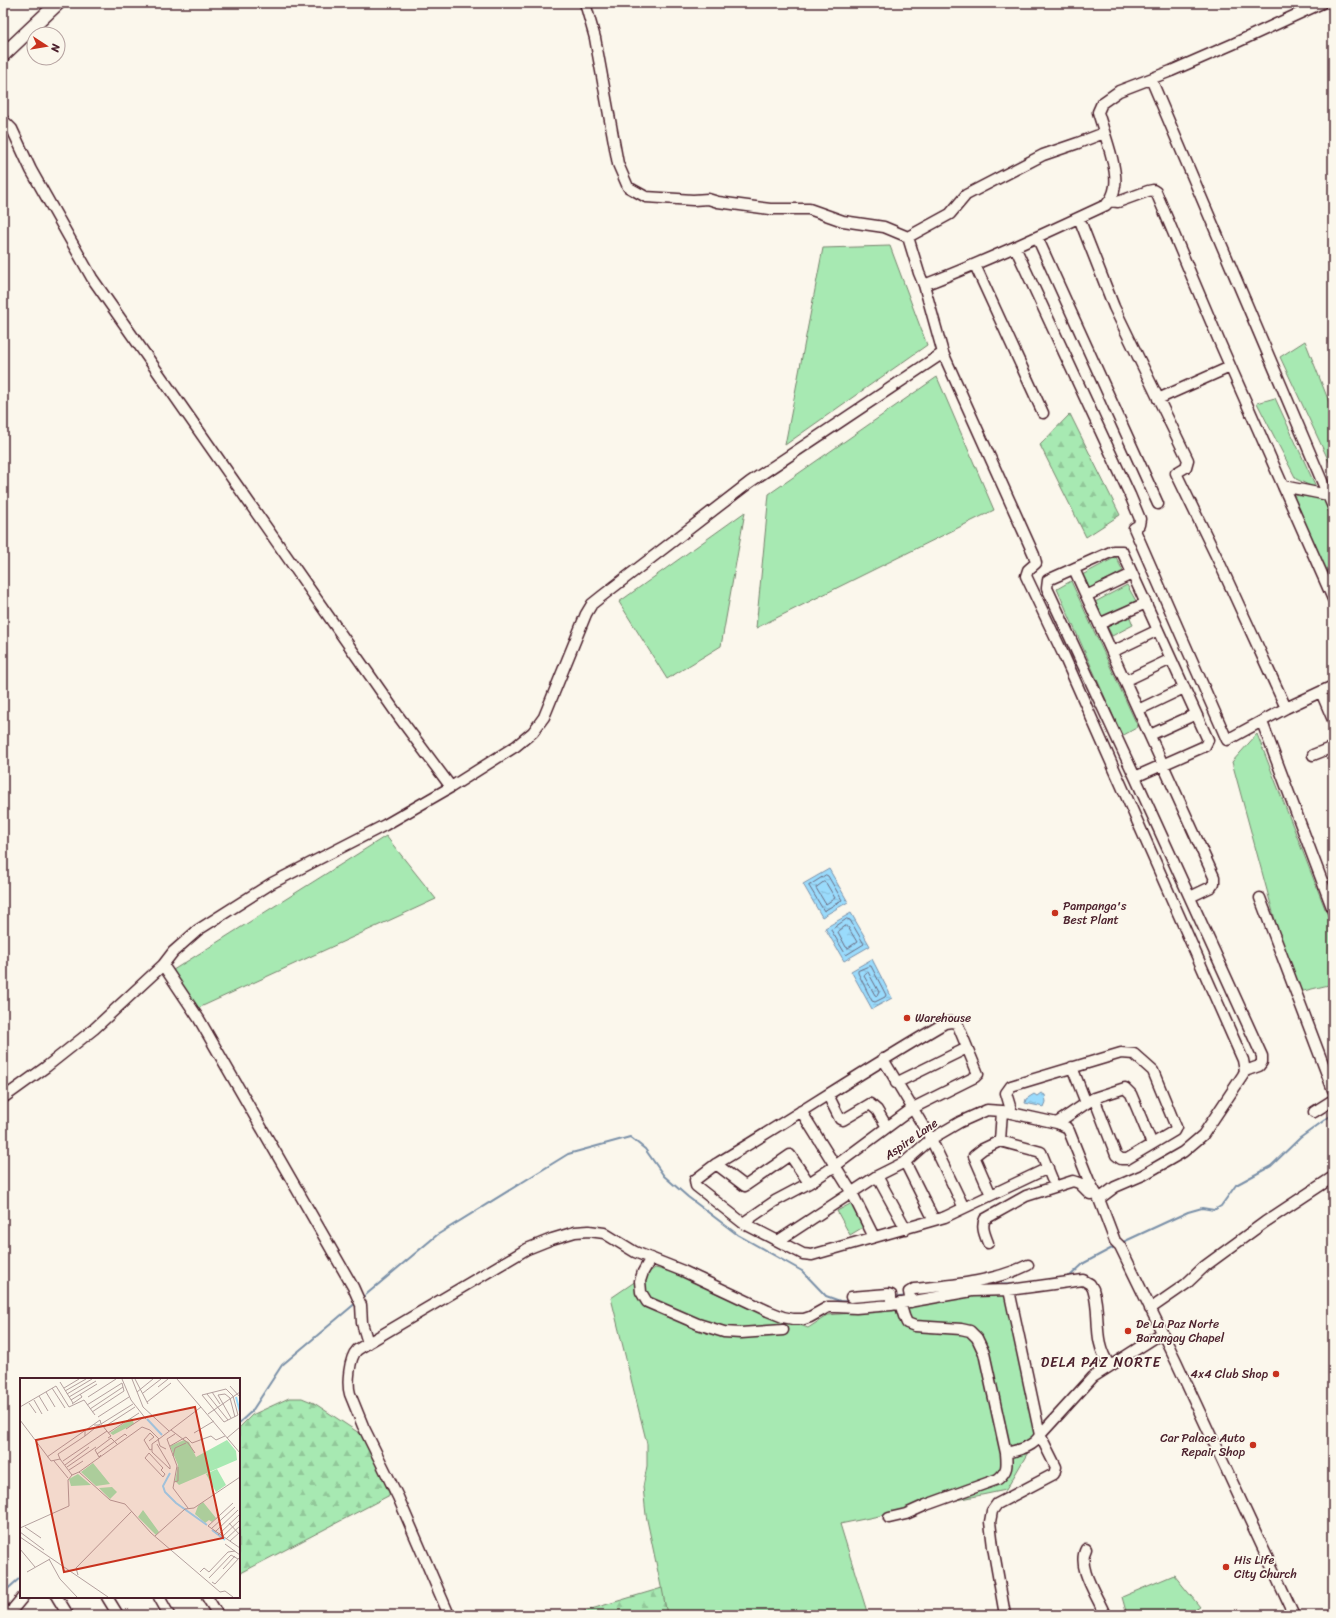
<svg xmlns="http://www.w3.org/2000/svg" width="1336" height="1618" font-family="Sriracha,sans-serif">
	<defs>
		<pattern id="forest-firs" width="22" height="20" patternUnits="userSpaceOnUse"><rect width="22" height="20" fill="#a7e9b2"/><path d="M5 1l3.5 6h-7zM16 11l3.5 6h-7z" fill="#91c799"/></pattern>
		<pattern id="water-ripples" width="26" height="14" patternUnits="userSpaceOnUse"><rect width="26" height="14" fill="#9adbfc"/><path d="M2 4q2-2 4 0t4 0M15 11q2-2 4 0t4 0" fill="none" stroke="#86bcd8"/></pattern>
	</defs>
	<rect width="100%" height="100%" fill="#fbf7ec"/>
	<filter id="ink" filterUnits="userSpaceOnUse"><feTurbulence type="fractalNoise" baseFrequency=".025" numOctaves="2"/><feDisplacementMap in="SourceGraphic" scale="8" xChannelSelector="R" yChannelSelector="G"/><feConvolveMatrix kernelMatrix="1 2 1 2 8 2 1 2 1" color-interpolation-filters="sRGB"/></filter>
	<g filter="url(#ink)">
		<!-- green -->
		<path fill="#a7e9b2" stroke="#78846e" d="M890,246L927,345L785,445L823,248Z
			M1305,341L1333,412V470L1280,357Z
			M937,377L994,510L756,628L769,494Z
			M1275,398L1317,489L1296,479L1257,403Z
			M1293,495L1327,499L1333,513V590Z
			M745,512L721,646L667,679L619,602Z
			M1116,557L1123,571L1089,589L1082,575Z
			M1071,581L1138,727L1122,736L1057,589Z
			M1127,585L1136,601L1103,618L1095,602Z
			M1129,615L1133,625L1112,636L1107,626Z
			M1257,734L1333,929V984L1295,993L1232,762Z
			M386,836L436,899L194,1010L170,972Z
			M852,1203L865,1226L850,1235L837,1211Z
			M655,1268L676,1273L720,1295L808,1328L828,1315L907,1308L973,1295H1005L1037,1437L1006,1490L840,1524L868,1615H667L646,1515L643,1487L647,1466V1444L611,1298Z
			M1174,1575L1200,1607L1186,1615H1127L1122,1597Z"/>
		<!-- forest -->
		<path fill="url(#forest-firs)" stroke="#78846e" d="M1070,414L1120,515L1086,537L1040,445Z
			M289,1398H302L314,1403L365,1437L390,1495L239,1574V1428L252,1415Z
			M662,1588L667,1615H571Z"/>
		<!-- water -->
		<path fill="url(#water-ripples)" stroke="#7a90a8" d="M829,869L848,902L822,917L803,884Z
			M851,913L870,946L844,961L825,928Z
			M872,959L892,998L872,1009L851,971Z
			M1034,1094L1037,1096L1041,1093L1045,1095L1046,1102L1044,1107L1025,1103L1026,1099Z"/>
		<g fill="none" stroke-linecap="round" stroke-linejoin="round">
			<!-- shore -->
			<path stroke="#6a6a7f" stroke-width="1" d="M826,875L828,876L842,900L824,911L809,886Z
				M824,882L826,883L835,898L826,904L825,903L816,888Z
				M847,919L850,920L864,944L846,955L831,930Z
				M846,926L848,927L857,942L848,948L846,947L838,932Z
				M869,966H871L886,995L885,997L875,1002L872,1001L858,973V971Z
				M868,972L879,992L877,996L875,995L864,976L865,974Z"/>
			<!-- stream -->
			<path stroke="#7a90a8" stroke-width="2" d="M1121,1243L1188,1212L1202,1208L1214,1210L1221,1206L1236,1185L1271,1166L1300,1138L1333,1114
				M1063,1278L1070,1276L1084,1263L1116,1246
				M980,1285L1022,1284
				M362,1298L437,1235L568,1154L630,1137L645,1149L664,1176L688,1197L738,1235L802,1271L826,1296L840,1301L869,1302
				M893,1298L907,1296
				M878,1301L887,1299
				M239,1423L252,1411L282,1365L357,1302
				M3,1593L21,1577"/>
			<!-- minor casing -->
			<g stroke="#4a1f2b" stroke-width="13">
				<path id="minor" d="M585,3L595,38L618,164L628,187L646,197L693,200L708,199L718,202L770,209H809L843,221L884,227L908,237L919,273L924,285
					M1151,79L1333,507
					M3,120L12,129L31,170L92,278L399,717L451,787
					M1110,201L1118,202L1148,191L1153,190L1156,192L1220,343L1283,486L1328,495
					M1079,218L1114,307L1188,460L1186,467L1176,473L1220,564L1286,708
					M908,237L950,214L966,195L1043,155L1078,143L1104,133
					M1037,237L1158,504
					M1015,247L1130,495L1140,519L1139,525L1134,528L1227,740L1286,708L1333,686
					M975,265L1043,413
					M943,353L1034,555L1036,563L1028,570L1026,576L1065,658L1243,1060L1245,1071L1243,1075L1203,1135L1183,1152L1143,1175L1115,1187L1099,1199L1115,1241L1120,1246L1176,1361L1294,1615
					M1158,399L1230,367
					M1283,486L1333,599
					M1074,569L1214,877V883L1211,887L1190,897
					M1086,596L1132,574
					M1099,624L1146,603
					M1112,652L1158,630
					M1125,681L1171,659
					M1321,692L1333,720
					M1138,710L1184,688
					M1262,722L1333,910
					M1150,735L1196,714
					M1313,755L1333,747
					M1135,777L1205,746L1208,740L1122,551H1113L1048,580L1047,588L1135,777L1262,1056V1062L1259,1066L1245,1071
					M1260,898L1333,1090
					M163,965L199,1019L353,1287L361,1305L362,1323L368,1343C365,1345 360,1348 357,1350C349,1358 347,1384 350,1394L363,1426L398,1497L449,1615
					M883,1059L931,1139L964,1208
					M1072,1067L1086,1103
					M896,1083L967,1048
					M828,1095L840,1119L843,1120L870,1104L877,1110L887,1127
					M3,1098L46,1067L94,1029L163,965L173,952L198,930L272,883L385,825L451,787L516,746L533,732L544,717L586,614L592,604L602,596L750,482L943,353L924,285C986,261 1046,233 1106,205C1111,200 1114,193 1115,186C1118,168 1103,130 1098,112L1102,103L1119,91L1171,71L1233,44L1322,3
					M801,1111L852,1193L874,1237
					M1314,1112L1333,1100
					M1012,1113L1006,1093L1011,1086L1121,1053L1134,1054L1153,1071L1176,1127L1174,1131L1127,1159H1121L1116,1155L1094,1098
					M1057,1123L1094,1098L1125,1088L1131,1094L1152,1144
					M1000,1141L1041,1152L1052,1179
					M905,1162L934,1220
					M716,1164L745,1186L790,1155L809,1183L835,1166L913,1108L975,1077L978,1074L957,1023L951,1022L945,1023C867,1068 793,1118 716,1164L695,1180L696,1186L743,1223
					M877,1176L906,1229
					M809,1183L775,1201L743,1223L803,1254L812,1255L945,1217L1048,1168
					M991,1195L974,1156L983,1149L1000,1141L1002,1111
					M778,1241L877,1176L905,1162L931,1139L960,1122L987,1110L1002,1111L1057,1123L1066,1127L1069,1131L1089,1181L1099,1199
					M988,1243C985,1235 981,1227 985,1219L1026,1196L1073,1181L1079,1183L1090,1194L1096,1193
					M651,1258L643,1272L640,1281L641,1292L647,1302L698,1324L724,1332L741,1333L783,1330
					M851,1297L888,1294L891,1295V1305
					M911,1302L909,1292L914,1289C953,1285 993,1282 1028,1265
					M900,1303L904,1316L907,1323L915,1326L961,1329L970,1331L977,1338L984,1353L1006,1453
					M1150,1309L1186,1284L1205,1266L1265,1222L1333,1177
					M368,1343L527,1249L552,1239L575,1232L589,1231L604,1233L635,1252L683,1271L768,1311L783,1317L793,1319H804L810,1317L828,1307H836L856,1308L891,1305L972,1291L1009,1290L1083,1280L1090,1284L1093,1289C1102,1317 1091,1338 1110,1366
					M889,1518L906,1514L926,1505L998,1479C1008,1471 1007,1465 1006,1453C1018,1450 1034,1447 1040,1435L1093,1377L1162,1333
					M1086,1549C1076,1567 1098,1597 1105,1615
					M57,1597L68,1615
					M107,1597L118,1615
					M159,1597L169,1615
					M207,1597L218,1615
					M8,1615L23,1597
					M1005,1615L993,1547L990,1522L992,1511L997,1504L1054,1474L1056,1467L1040,1435L1009,1290"/>
			</g>
			<!-- major casing -->
			<g stroke="#4a1f2b" stroke-width="16">
				<path id="major" d="M3,55L58,3"/>
			</g>
			<!-- minor -->
			<use href="#minor" stroke="#fbf7ec" stroke-width="10"/>
			<!-- major -->
			<use href="#major" stroke="#fbf7ec" stroke-width="13"/>
		</g>
	</g>
	<!-- markers -->
	<g fill="#c8321e" stroke="#fbf7ec" stroke-width="1.5">
		<circle cx="1055" cy="913" r="4"/>
		<circle cx="907" cy="1018" r="4"/>
		<circle cx="1128" cy="1331" r="4"/>
		<circle cx="1276" cy="1374" r="4"/>
		<circle cx="1253" cy="1445" r="4"/>
		<circle cx="1226" cy="1567" r="4"/>
	</g>
	<g text-anchor="middle" dominant-baseline="central" stroke-width="3.5" stroke-linejoin="round" paint-order="stroke">
		<!-- poi labels -->
		<g font-size="12" fill="#4a1f2b" stroke="#fbf7ec" text-anchor="start">
			<text x="1063" y="906">Pampanga's<tspan x="1063" dy="14">Best Plant</tspan></text>
			<text x="915" y="1018">Warehouse</text>
			<text x="1136" y="1324">De La Paz Norte<tspan x="1136" dy="14">Barangay Chapel</tspan></text>
			<text x="1268" y="1374" text-anchor="end">4x4 Club Shop</text>
			<text x="1245" y="1438" text-anchor="end">Car Palace Auto<tspan x="1245" dy="14">Repair Shop</tspan></text>
			<text x="1234" y="1560">His Life<tspan x="1234" dy="14">City Church</tspan></text>
		</g>
		<!-- street labels -->
		<g font-size="12" fill="#4a1f2b" stroke="#fbf7ec">
			<text transform="translate(911 1139) rotate(-35)">Aspire Lane</text>
		</g>
		<!-- quarter labels -->
		<g font-size="14" letter-spacing="1" fill="#4a1f2b" stroke="#fbf7ec">
			<text x="1101" y="1362">DELA PAZ NORTE</text>
		</g>
	</g>
	<!-- overview -->
	<g transform="translate(20 1378)">
		<rect width="220" height="220" fill="#fbf7ec"/>
		<path d="M112,40L114,46L93,57L90,55ZM164,62L169,64L176,79L207,62L216,73L217,82L159,107L155,103L158,87L150,68ZM73,85L90,106L76,108L61,94ZM58,96L71,107L51,108L49,101ZM92,109L97,114L90,121L79,110ZM123,132L139,154L136,157L118,139Z" fill="#a7e9b2"/>
		<path d="M197,91L206,107L196,114L186,96ZM183,124L196,140L192,144L189,142L185,145L175,136L178,128Z" fill="#a7e9b2"/>
		<path fill="none" stroke="#9adbfc" stroke-width="2" d="M216,19L220,34M127,41L142,57M150,95L143,108L145,114L156,125L187,147M192,152L205,162"/>
		<path fill="none" stroke="#b4a19f" stroke-width="1" d="M102,1L111,22L126,41M112,1L123,29L149,53M115,1L128,26M157,1L220,75M40,4L53,25M210,8L220,19M138,9L148,1M32,10L45,30M44,10L59,1M206,11L213,18L218,37L204,44L182,17ZM45,13L66,1M26,14L35,29M117,14L133,1M192,14L200,26M123,15L141,1M47,16L72,1M187,16L208,42M198,17L205,16L210,20L215,39M198,17L211,40M19,18L28,33M49,19L76,3M68,19L96,1M14,22L22,36M51,22L77,6M127,24L151,5M9,25L16,35M52,26L62,19L60,16M67,27L102,5L104,13L72,34M0,29L36,8L49,29L64,22L75,37M70,31L103,9M188,36L220,14M78,39L109,19M0,42L31,83L40,81L52,97L59,94L90,122L105,126L131,155L200,214L205,213L213,219M81,46L113,26M74,47H82L91,58L88,60M84,49L115,29M106,51L124,39M151,52L168,65L175,75M88,55L119,35M174,55L194,43M155,56L147,61L157,88L153,110L168,130M65,58L80,46M207,60L220,49M138,61L140,68L146,71M139,61L132,66V74L150,91M129,63L134,59L130,55L124,62L130,72L132,71M137,66L150,88V91M150,68L166,59L172,65L191,58L196,62L205,58M129,75L143,90L141,92L145,96L143,99L125,80ZM77,76L105,56L107,58M81,77L79,79L75,72L91,60L97,66M153,78L155,70L166,65M27,79L80,42L81,46M40,81L38,76L65,58V53M34,83L48,100M43,83L87,53M45,87L69,69M47,89L76,69M49,92L63,83M59,94L122,49L130,52L139,61L181,29M154,104L158,103V89M213,125L188,148L220,170M209,145L220,157M5,149L21,160M0,150L49,128L48,102L52,97M191,151L215,129M0,154L24,172M195,154L218,132M198,157L220,136M135,158L165,131L174,130L220,99M0,159L88,219M202,159L220,142M206,161L220,148M210,163L220,154M205,166L220,177M0,171L15,189M29,181L40,201L57,219M203,191L215,178M7,194L30,181M180,194L184,190L189,194L208,174L215,173M58,197L56,190L112,133M189,200L211,177L218,181M192,204L195,206L220,179"/>
		<path fill="#c8321e" fill-opacity="0.15" stroke="#c8321e" stroke-width="2" d="M175,29L203,160L44,194L16,62Z"/>
		<rect width="220" height="220" fill="none" stroke="#4a1f2b" stroke-width="2"/>
	</g>
	<!-- margin -->
	<rect width="1336" height="1618" fill="none" stroke="#fbf7ec" stroke-width="16"/>
	<rect x="8" y="8" width="1320" height="1602" fill="none" stroke="#4a1f2b" stroke-width="1.5" filter="url(#ink)"/>
	<!-- north arrow -->
	<g transform="translate(46 46) rotate(102)"><circle r="19" fill="#fbf7ec" stroke="#b4a19f"/>
	<path d="M0-3L7 15L0 10L-7 15Z" fill="#c8321e"/>
	<text y="-6" font-size="11" font-weight="bold" text-anchor="middle" fill="#4a1f2b">N</text>
	</g>
</svg>
